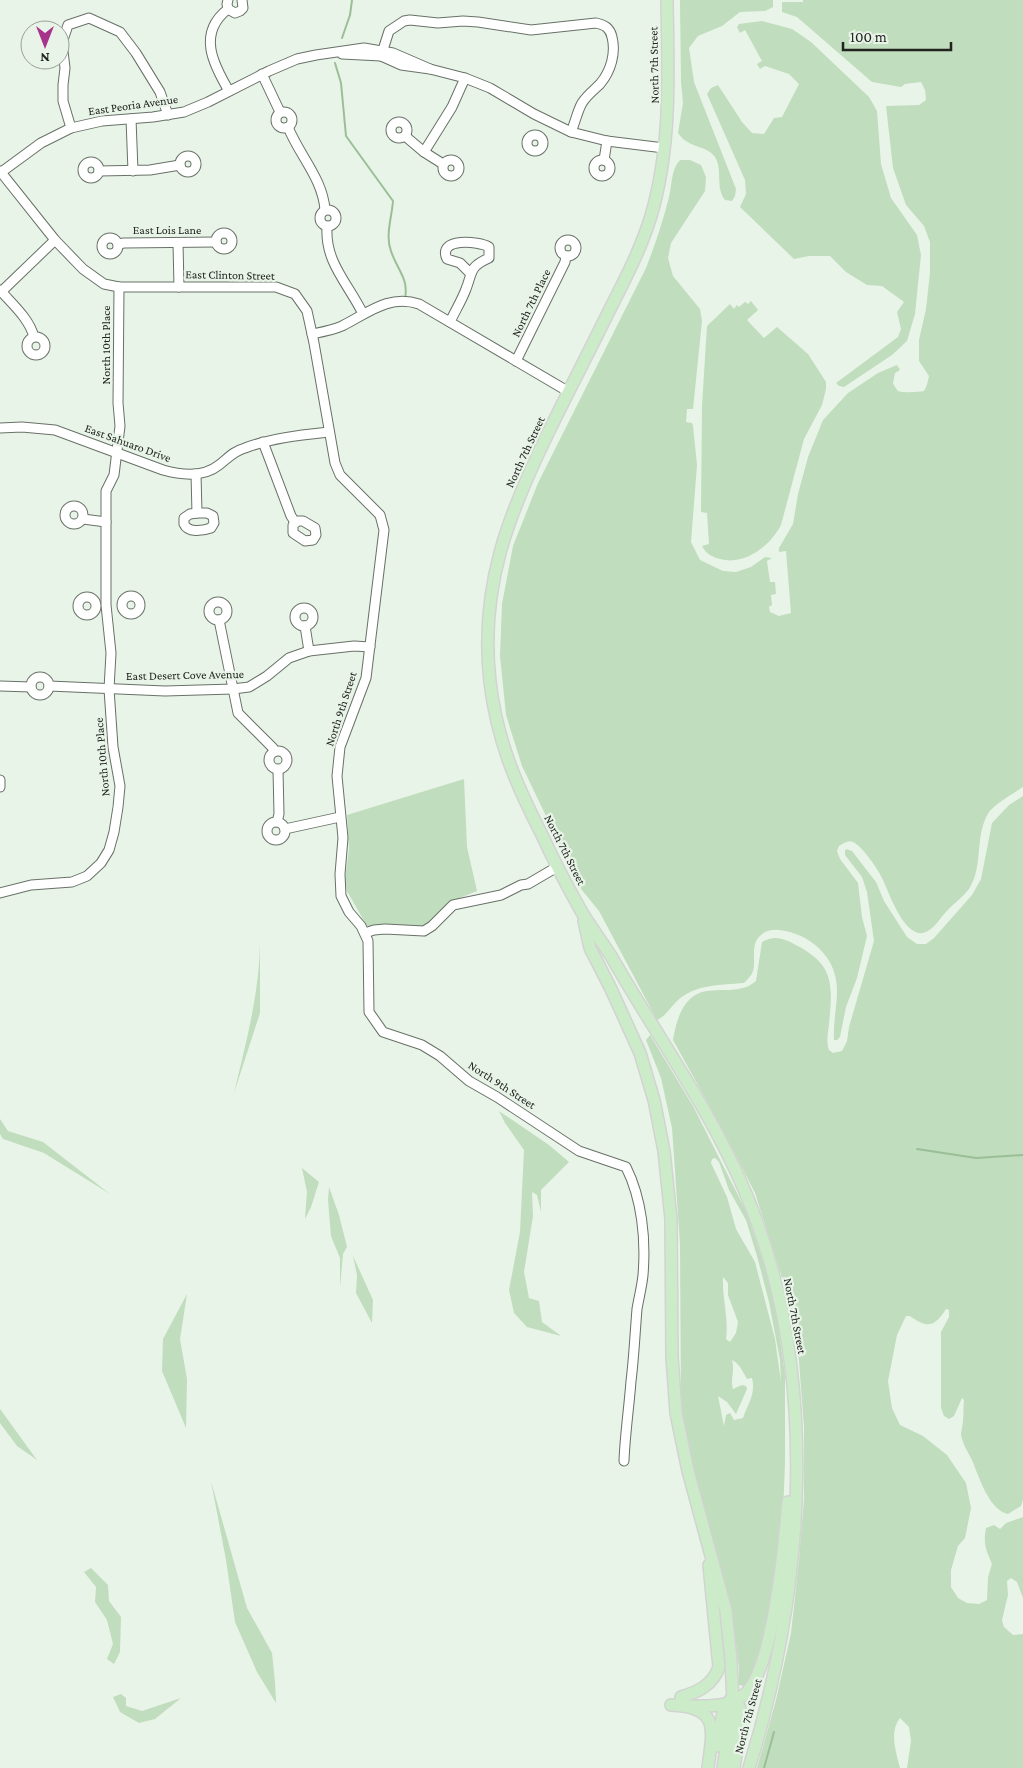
<svg xmlns="http://www.w3.org/2000/svg" width="1023" height="1768" font-family="'Crimson Pro',serif">
<rect width="100%" height="100%" fill="#e9f4e8"/>
<!-- green -->
<g fill="#c0ddbd" fill-rule="evenodd">
<path d="M680 0H773V7L765 11 740 12 722 26 698 36 689 48 694 82 736 189 735 196 732 201 725 200C715 187 723 170 715 157 707 145 689 149 678 133L683 103 681 82Z"/>
<path d="M803 0H1023V787C1014 793 995 804 989 812 974 835 984 866 969 889 963 897 952 905 945 913 939 920 932 931 923 933 903 936 889 892 882 878 878 869 862 846 853 842 848 840 844 843 839 846L837 851 840 859 858 883 862 917 867 936 857 978 846 1007 840 1037 837 1040H834C833 1023 837 1006 837 990 837 961 817 940 790 932 778 929 767 927 758 938 751 947 756 961 753 971 752 975 747 980 744 983 721 985 695 984 677 1001 670 1008 666 1016 657 1020L599 911 581 889 522 766 506 715 500 656 502 604 513 546 538 483 646 268C655 245 663 221 669 197 672 185 671 169 680 160H690L701 165 706 177 705 191 671 243 668 258 673 276 700 309 702 321 693 409H687L686 422 692 423 693 426 697 465 691 542 700 560 723 571 736 572 751 567 765 557 772 558 767 561 770 582H775L776 594 771 595 772 605 769 607 770 612 779 616 791 613 786 551 779 552V548L793 524 798 494 808 457 823 420 848 393 878 373 897 365 900 370 895 373 893 383C893 384 897 390 898 391 901 393 919 392 924 391 927 387 928 380 929 376L919 361V340L926 309 930 273V242L924 226 906 205 893 168 886 106 919 105 926 100 925 90 921 82 905 84 901 87 872 82 797 17 782 12V2H803Z"/>
<polygon points="762,21 792,29 811,42 869,97 877,111 881,164 891,198 917,235 921,255 915,314 907,341 892,355 844,387 839,386 836,383 898,337 901,329 897,312 904,302 882,286 867,285 846,272 830,256 809,256 794,259 740,207 746,194 745,180 707,94 711,88 718,85 742,122 752,133 764,134 774,118 782,117 799,84 789,74 765,66 760,69 757,64 762,61 745,30 740,33 737,27 739,24"/>
<path d="M751 301 758 310 747 320 764 338 777 327 808 354 826 382V389L822 405 804 439 781 525C770 546 745 566 720 559 712 557 706 554 702 546L709 544 707 513 701 512 702 406 707 326 730 304 734 309 737 305 739 307 745 302 748 304Z"/>
<polygon points="464,779 467,847 477,891 452,901 428,926 367,926 347,891 345,880 349,848 347,815"/>
<path d="M1023 796V1500L1021 1506 1008 1514C989 1510 979 1477 972 1460 968 1452 963 1445 961 1435 961 1430 963 1425 963 1420 964 1413 963 1407 964 1400L962 1398 954 1416 949 1419 944 1416 941 1408V1332L949 1317V1310L946 1309C934 1328 927 1328 910 1316H906L897 1335 888 1381 892 1408 900 1425 923 1436 947 1455 966 1483 971 1508 965 1538 958 1546 951 1570V1587L958 1598 967 1603 979 1604 987 1600 988 1577 992 1564C986 1550 983 1544 986 1528L994 1525 1000 1529 1006 1523 1023 1517V1598L1017 1582 1011 1578 1007 1581 1008 1595 1002 1620 1004 1627 1013 1635 1023 1634V1768H907L911 1741 909 1727 900 1718C889 1732 896 1752 900 1768H757L776 1700 791 1633 799 1560 804 1498V1428L799 1361 790 1303 755 1193 721 1127 673 1040C676 1022 682 998 702 992 711 990 722 990 730 990 740 989 748 988 756 981L762 942C774 935 783 938 794 944 834 964 833 983 829 1024 828 1033 826 1041 829 1050L833 1053 842 1051 847 1041 849 1027 874 941 867 892 862 877 845 855V851L846 849 852 851 876 882 884 901 907 937 917 944H926L934 938 972 895 981 879 992 823 1009 805Z"/>
<path d="M260 943V1013L234 1093C246 1042 259 996 260 943Z"/>
<path d="M650 1035 693 1106 746 1211 764 1264 776 1310 785 1375V1463L782 1540 773 1602 758 1669 748 1687 739 1685V1668L733 1618 689 1453 681 1405 680 1244 672 1128 661 1078 646 1040ZM715 1158 719 1162 729 1190 746 1220 757 1256 769 1302 780 1360 781 1382 775 1339 755 1262 736 1229 727 1197 711 1163 712 1159ZM723 1277 728 1283V1295L738 1322 736 1333 730 1342 726 1339C729 1319 722 1298 723 1277ZM732 1360C739 1363 743 1372 747 1379L752 1378C756 1394 748 1403 743 1418L734 1420 730 1413 726 1415 724 1426 718 1396 727 1402 736 1414 747 1389 746 1386 742 1385 733 1389C730 1379 735 1372 732 1360Z"/>
<polygon points="499,1111 549,1145 569,1162 541,1190 541,1212 537,1195 532,1192 533,1216 524,1272 529,1298 539,1301 542,1322 561,1336 527,1327 514,1313 509,1290 520,1232 524,1150 505,1123"/>
<polygon points="0,1119 8,1131 43,1142 110,1194 44,1153 3,1139 0,1134"/>
<polygon points="302,1168 319,1182 311,1207 305,1219 307,1192"/>
<polygon points="329,1187 339,1215 347,1247 343,1254 340,1288 340,1258 331,1236 328,1200"/>
<polygon points="353,1256 373,1300 372,1323 356,1293 357,1275"/>
<polygon points="187,1294 180,1339 187,1379 186,1428 162,1371 163,1339"/>
<polygon points="0,1409 37,1460 17,1446 0,1423"/>
<polygon points="211,1481 247,1608 272,1653 275,1682 276,1703 257,1672 235,1622 226,1560"/>
<polygon points="91,1568 108,1585 109,1601 121,1617 120,1652 114,1664 107,1659 113,1644 107,1620 95,1602 96,1587 84,1572"/>
<polygon points="121,1694 126,1698 126,1706 142,1711 181,1698 155,1719 139,1723 120,1712 113,1697"/>
</g>
<g fill="none" stroke-linecap="round" stroke-linejoin="round">
<!-- stream -->
<g stroke="#9abf96" stroke-width="2">
<polyline points="342,38 350,15 352,0"/>
<path d="M335 63 341 83 346 136 393 201C392 216 385 236 391 251 397 270 409 278 405 299"/>
<polyline points="917,1149 976,1158 1023,1155"/>
<polyline points="764,1768 774,1732"/>
</g>
<defs>
<g id="minor">
<polyline points="228,0 227,4 228,9 235,13 240,11 243,8 242,0"/>
<path d="M228 9C197 33 213 64 229 91"/>
<polyline points="342,54 381,56 401,65 430,69 465,78 490,88 534,114 571,132 607,141 664,148"/>
<path d="M381 56 389 31 404 21 410 20 438 23 463 21 478 22 531 30 596 23C605 25 610 28 612 37 616 53 611 71 600 84 594 90 587 95 582 103 577 112 575 123 571 132"/>
<polyline points="262,74 280,112"/>
<circle cx="284" cy="120" r="8"/>
<polyline points="131,119 133,171"/>
<circle cx="399" cy="130" r="8"/>
<path d="M288 127C299 155 323 179 325 210"/>
<polyline points="71,128 63,101 63,85 65,68 62,43 68,25 89,18 120,32 136,53 160,92 168,115"/>
<circle cx="535" cy="143" r="8"/>
<polyline points="405,136 424,152 443,164"/>
<polyline points="424,152 452,107 465,78"/>
<circle cx="188" cy="164" r="8"/>
<circle cx="602" cy="168" r="8"/>
<circle cx="451" cy="168" r="8"/>
<polyline points="604,160 607,141"/>
<circle cx="91" cy="170" r="8"/>
<path d="M0 171 55 240 83 269 104 284 119 287H276L295 294 307 311 314 343 335 463 340 475 380 515 384 530 366 678 340 747 337 776 343 838 340 874 341 896 349 912 361 926 368 941 369 1012 383 1032 422 1045 440 1056 469 1081 497 1097 579 1151 626 1167C642 1199 646 1239 643 1275 642 1286 639 1297 637 1309 635 1333 634 1357 631 1381 629 1408 625 1434 624 1461"/>
<polyline points="99,171 150,170 180,165"/>
<polyline points="0,173 41,143 71,128 102,121 153,117 184,112 208,102 269,71 297,59 316,55 364,48 393,53 430,69"/>
<circle cx="328" cy="218" r="8"/>
<path d="M327 227C325 263 348 283 363 314"/>
<circle cx="224" cy="241" r="8"/>
<circle cx="110" cy="246" r="8"/>
<circle cx="568" cy="248" r="8"/>
<polyline points="178,243 179,287"/>
<polyline points="118,244 124,243 216,242"/>
<path d="M0 290C12 304 29 318 34 337"/>
<polyline points="1,292 55,240"/>
<path d="M450 322C455 311 462 300 466 289 473 271 469 267 489 258V247C479 241 437 237 447 259L460 263 470 273"/>
<path d="M312 334C322 332 333 330 342 326 368 313 389 294 419 304L569 392"/>
<circle cx="36" cy="346" r="9"/>
<polyline points="516,361 565,262 566,256"/>
<path d="M0 428 22 427 55 430 163 470C181 475 203 478 219 465 228 458 234 451 245 448 271 438 301 435 329 432"/>
<polyline points="263,442 291,516 295,522"/>
<polyline points="196,474 197,513"/>
<circle cx="74" cy="515" r="9"/>
<path d="M197 513H207L213 516 214 523 211 528C202 531 188 533 184 524V518L190 514Z"/>
<polyline points="83,519 106,522"/>
<polygon points="298,521 303,521 315,528 316,535 313,540 305,541 293,533 293,525"/>
<circle cx="131" cy="605" r="9"/>
<circle cx="87" cy="606" r="9"/>
<circle cx="218" cy="611" r="9"/>
<circle cx="304" cy="617" r="9"/>
<polyline points="219,620 238,713 273,748 274,752"/>
<polyline points="305,626 309,651"/>
<circle cx="40" cy="686" r="9"/>
<polyline points="0,686 31,687"/>
<polyline points="49,686 165,691 233,689 249,687 267,676 289,658 309,651 354,646 370,647"/>
<circle cx="278" cy="760" r="9"/>
<polyline points="0,780 0,787"/>
<circle cx="276" cy="831" r="9"/>
<polyline points="277,822 279,814 278,770"/>
<polyline points="285,829 340,817"/>
<polyline points="0,893 31,885 72,882 87,876 101,863 109,850 114,832 118,807 120,786 113,747 109,689 111,653 106,605 106,491 114,475 120,426 118,403 119,287"/>
<polyline points="365,933 374,930 385,929 424,931 432,926 453,905 501,895 521,885 528,884 557,867"/>
</g>
<g id="major">
<path d="M667 0C668 72 672 145 651 216 640 252 622 285 605 319 587 356 568 392 550 429 509 513 479 586 490 682 497 740 515 782 541 833 553 859 566 884 580 909 589 925 601 940 611 956 656 1035 711 1110 746 1194 821 1372 805 1587 749 1768"/>
<polyline points="584,921 590,948 611,989 640,1053 654,1100 664,1151 671,1219 672,1357 676,1413 688,1471 726,1611 731,1660 733,1702 723,1768"/>
<path d="M681 1697C698 1692 713 1685 719 1667L709 1565"/>
<polyline points="730,1700 737,1704 740,1708 741,1719 734,1768"/>
<path d="M671 1705C720 1707 713 1729 708 1768"/>
<path d="M687 1706C708 1706 729 1708 745 1694 773 1670 785 1541 788 1502"/>
<polyline points="717,1746 723,1713 733,1702"/>
</g>
</defs>
<!-- minor casing -->
<use href="#minor" stroke="#687167" stroke-width="11"/>
<!-- major casing -->
<use href="#major" stroke="#d2d3d2" stroke-width="14"/>
<!-- minor -->
<use href="#minor" stroke="#fff" stroke-width="9"/>
<!-- major -->
<use href="#major" stroke="#ccecc9" stroke-width="11"/>
</g>
<g text-anchor="middle" stroke-width="4.5" stroke-linejoin="round" paint-order="stroke">
<!-- street labels -->
<g font-size="12" fill="#20231f" stroke="#e9f4e8">
<text transform="translate(654 65) rotate(-91)" y="4">North 7th Street</text>
<text transform="translate(133 105) rotate(-8)" y="4">East Peoria Avenue</text>
<text x="167" y="234">East Lois Lane</text>
<text transform="translate(230 275) rotate(1)" y="4">East Clinton Street</text>
<text transform="translate(531 303) rotate(-64)" y="4">North 7th Place</text>
<text transform="translate(106 345) rotate(-90)" y="4">North 10th Place</text>
<text transform="translate(128 443) rotate(20)" y="4">East Sahuaro Drive</text>
<text transform="translate(525 452) rotate(-65)" y="4">North 7th Street</text>
<text transform="translate(185 675) rotate(-1)" y="4">East Desert Cove Avenue</text>
<text transform="translate(341 709) rotate(-72)" y="4">North 9th Street</text>
<text transform="translate(102 757) rotate(-95)" y="4">North 10th Place</text>
<text transform="translate(565 850) rotate(63)" y="4">North 7th Street</text>
<text transform="translate(502 1085) rotate(33)" y="4">North 9th Street</text>
<text transform="translate(795 1316) rotate(79)" y="4">North 7th Street</text>
<text transform="translate(748 1716) rotate(-75)" y="4">North 7th Street</text>
</g>
</g>
<!-- north arrow -->
<g transform="translate(45 45) rotate(180)"><circle r="24" fill="#e9f4e8" stroke="#99a098"/>
<path d="M0-4L9 19L0 12L-9 19Z" fill="#a8338b"/>
<text y="-8" font-size="14" font-weight="bold" text-anchor="middle" fill="#20231f">N</text>
</g>
<!-- scale -->
<path d="M843 42v8h108v-8" fill="none" stroke="#20231f" stroke-width="2.5"/>
<text x="850" y="42" font-size="15" fill="#20231f" stroke="#e9f4e8" stroke-width="4" paint-order="stroke">100 m</text>
</svg>
